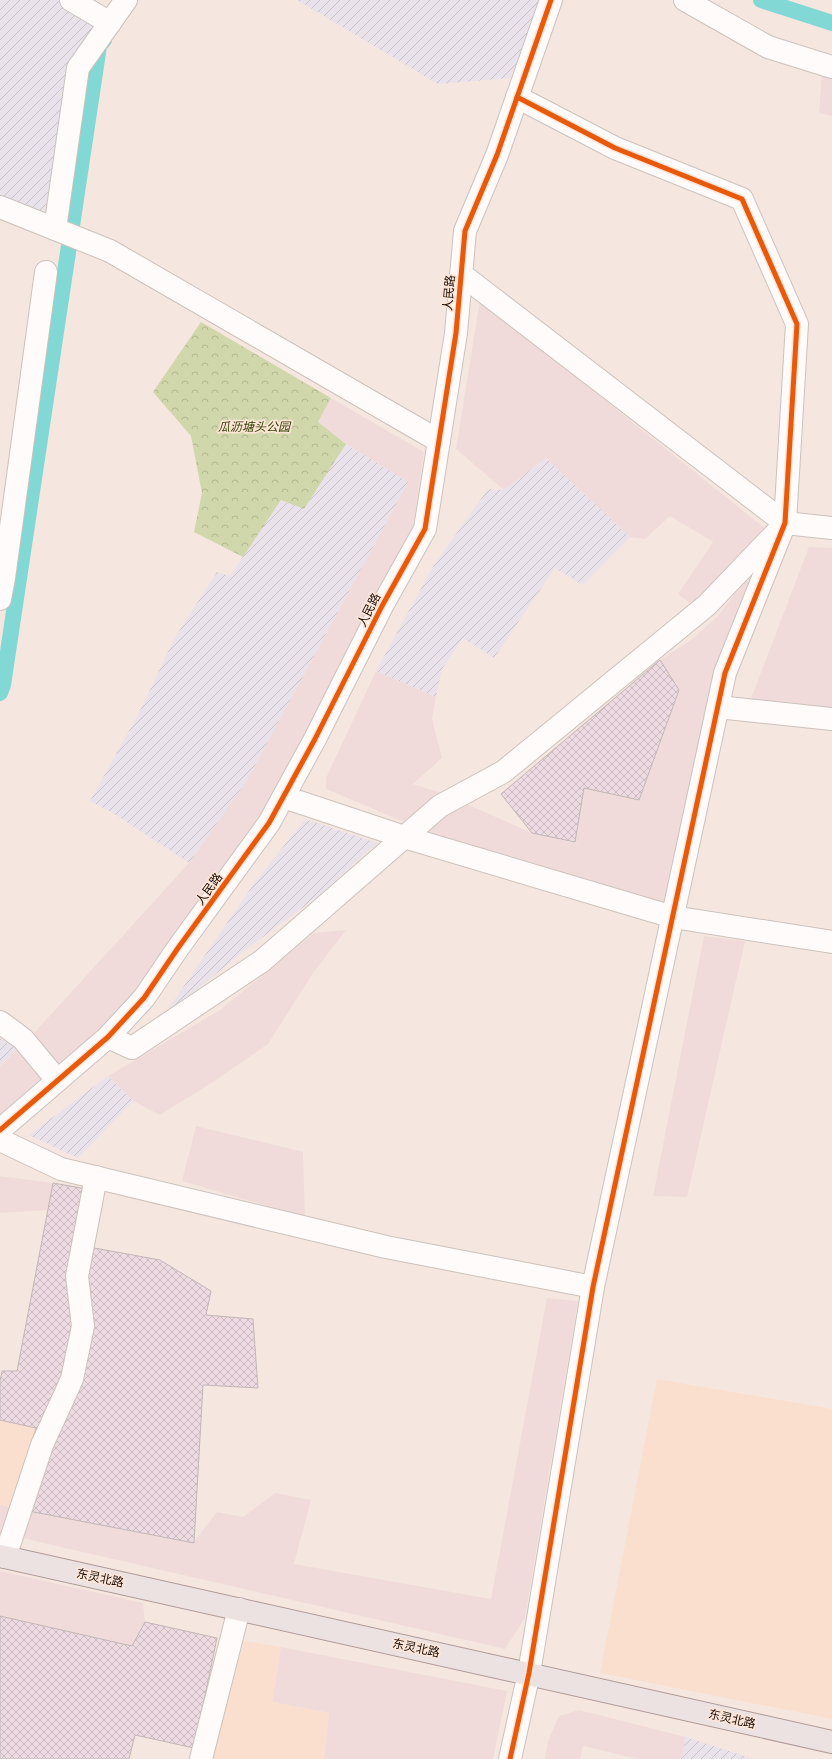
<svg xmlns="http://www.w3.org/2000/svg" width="832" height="1759" font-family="'Playfair Display','Noto Sans SC',serif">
<defs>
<pattern id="industrial-furrows" width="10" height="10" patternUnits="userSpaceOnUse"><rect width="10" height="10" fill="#e9e2eb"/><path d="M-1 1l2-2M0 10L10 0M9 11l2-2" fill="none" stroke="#c7c1c8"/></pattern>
<pattern id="park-crowns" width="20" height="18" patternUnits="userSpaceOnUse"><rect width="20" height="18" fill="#d0d7aa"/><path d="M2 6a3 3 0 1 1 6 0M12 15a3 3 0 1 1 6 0" fill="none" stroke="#b2b791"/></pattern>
<pattern id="building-cross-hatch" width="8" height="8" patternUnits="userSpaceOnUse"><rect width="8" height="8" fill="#eddae2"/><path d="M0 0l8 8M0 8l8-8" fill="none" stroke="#cabac0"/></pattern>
</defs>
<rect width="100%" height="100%" fill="#f5e7df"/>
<!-- commercial -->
<g fill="#f0dbda">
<polygon points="822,71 832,73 832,116 819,113"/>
<polygon points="480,300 767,530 695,607 678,594 713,542 670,516 645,539 630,537 546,458 504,490 456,449"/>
<polygon points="331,398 424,452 413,529 271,799 211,885 137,989 99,1033 38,1081 0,1116 0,1066 34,1033 189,863 247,780 408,482 346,444 318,422"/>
<polygon points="809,547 832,548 832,711 750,701"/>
<polygon points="766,553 717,661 690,794 664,903 584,881 428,832 326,789 326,778 376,671 436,697 432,718 442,758 413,784 442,793 532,833 579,844 575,842 584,788 639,800 679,690 660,660 691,640 718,616"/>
<polygon points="346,930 313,973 268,1044 213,1082 160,1115 133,1101 108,1076 220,1010 314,933"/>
<polygon points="704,936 745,941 687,1197 653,1196"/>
<polygon points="196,1126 303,1152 305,1217 182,1181"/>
<polygon points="0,1176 53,1183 48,1210 0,1213"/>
<polygon points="547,1298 578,1301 525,1618 505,1649 0,1533 0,1505 193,1543 217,1512 243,1517 275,1493 311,1500 294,1564 491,1599"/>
<polygon points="0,1571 143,1603 145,1622 132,1646 0,1616"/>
<polygon points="281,1647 507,1691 493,1759 324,1759 329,1713 272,1702"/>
<polygon points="579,1710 686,1737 682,1759 638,1759 583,1746 580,1759 545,1759 548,1741 559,1716"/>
</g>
<!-- industrial -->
<g fill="url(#industrial-furrows)">
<polygon points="0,0 57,0 102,25 64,113 44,216 0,197"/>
<polygon points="297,0 543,0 537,19 510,78 438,84"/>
<polygon points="346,444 408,482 247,780 189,863 113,813 90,801 140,711 174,639 217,572 230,576 281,500 304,509"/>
<polygon points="546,458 630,537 583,585 555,568 494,658 463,638 442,669 436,697 376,671 434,565 488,489 504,490"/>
<polygon points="305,819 377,843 317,897 244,951 162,1018 253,885"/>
<polygon points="0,1038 17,1049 0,1066"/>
<polygon points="108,1076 133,1101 78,1158 29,1135"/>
<polygon points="686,1737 753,1759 682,1759"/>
</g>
<!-- built -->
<g fill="#fadfcf">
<polygon points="657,1379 832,1409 832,1719 600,1673"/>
<polygon points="0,1420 36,1428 13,1508 0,1505"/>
<polygon points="244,1641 281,1647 272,1702 329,1713 324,1759 212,1759"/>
</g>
<!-- park -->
<polygon fill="url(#park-crowns)" points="201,322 331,398 318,422 346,444 304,509 281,500 243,557 194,532 202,493 191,436 153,392"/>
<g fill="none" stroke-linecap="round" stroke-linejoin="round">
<!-- canal -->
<g stroke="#82d8d5" stroke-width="16">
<polyline points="761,0 832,23"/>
<polyline points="0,693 3,685 99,46 104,40"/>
</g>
</g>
<!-- building -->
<g fill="url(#building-cross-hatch)" stroke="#c2b7b7">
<polygon points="660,660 679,690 639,800 584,788 575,842 532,833 501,794"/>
<polygon points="53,1183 98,1191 89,1247 160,1260 211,1291 206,1315 253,1319 258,1388 203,1385 194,1543 13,1508 36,1428 0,1420 0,1381 2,1371 17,1371"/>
<polygon points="0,1616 132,1646 145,1622 217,1638 194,1748 135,1735 129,1759 0,1759"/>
</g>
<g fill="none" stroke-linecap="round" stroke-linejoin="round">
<defs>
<g id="minor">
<polyline points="71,0 110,23"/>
<polyline points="685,0 768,47 832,67"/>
<polyline points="0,207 110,251 439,441"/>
<polyline points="55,229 78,68 126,0"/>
<polyline points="461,274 785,523 832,528"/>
<polyline points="0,599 4,578 46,272"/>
<polyline points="718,707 832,719"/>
<polyline points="284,797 404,837 673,917 832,942"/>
<polyline points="0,1022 23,1039 57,1080"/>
<polyline points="108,1037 132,1048 262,961 440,806 503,772 707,605 776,533"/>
<polyline points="0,1130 108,1037 144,998 178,948 269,823 315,739 382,606 425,529 456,333 465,231 497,155 551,0"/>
<polyline points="0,1140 61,1169 386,1247 593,1287"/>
<polyline points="5,1557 42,1445 72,1379 83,1326 77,1276 96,1177"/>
<polyline points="201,1759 239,1609"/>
<polyline points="510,1759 529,1673 593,1287 725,673 785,523 797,324 742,199 615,148 517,97"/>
</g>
<polyline id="major" points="0,1556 832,1742"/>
</defs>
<!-- minor casing -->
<use href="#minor" stroke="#cdc2bb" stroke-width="24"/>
<!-- major casing -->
<use href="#major" stroke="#b09997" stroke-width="24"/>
<!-- minor -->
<use href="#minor" stroke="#fefbfa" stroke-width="22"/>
<!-- major -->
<use href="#major" stroke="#ece2e2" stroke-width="22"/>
<defs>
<g id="cycleway">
<polyline points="0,1130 108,1037 144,998 178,948 269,823 315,739 382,606 425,529 456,333 465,231 497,155 551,0"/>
<polyline points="510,1759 529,1673 593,1287 725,673 785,523 797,324 742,199 615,148 517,97"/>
</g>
</defs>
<!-- cycleway casing -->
<use href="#cycleway" stroke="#fde5d7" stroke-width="8"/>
<!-- cycleway -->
<use href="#cycleway" stroke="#e8590c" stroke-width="5"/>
</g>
<g text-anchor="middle" stroke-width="3.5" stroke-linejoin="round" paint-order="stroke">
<!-- street labels -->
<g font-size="12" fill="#180e08" stroke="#fde5d7">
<text transform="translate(449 293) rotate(-85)" y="4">人民路</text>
<text transform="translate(369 610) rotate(-63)" y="4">人民路</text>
<text transform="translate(209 889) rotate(-54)" y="4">人民路</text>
<text transform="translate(100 1578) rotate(12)" y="4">东灵北路</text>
<text transform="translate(416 1648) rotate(12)" y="4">东灵北路</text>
<text transform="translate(732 1719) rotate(13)" y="4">东灵北路</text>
</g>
<!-- park labels -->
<g font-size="12" font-style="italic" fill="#314000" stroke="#fde5d7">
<text x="254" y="431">瓜沥塘头公园</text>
</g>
</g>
</svg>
